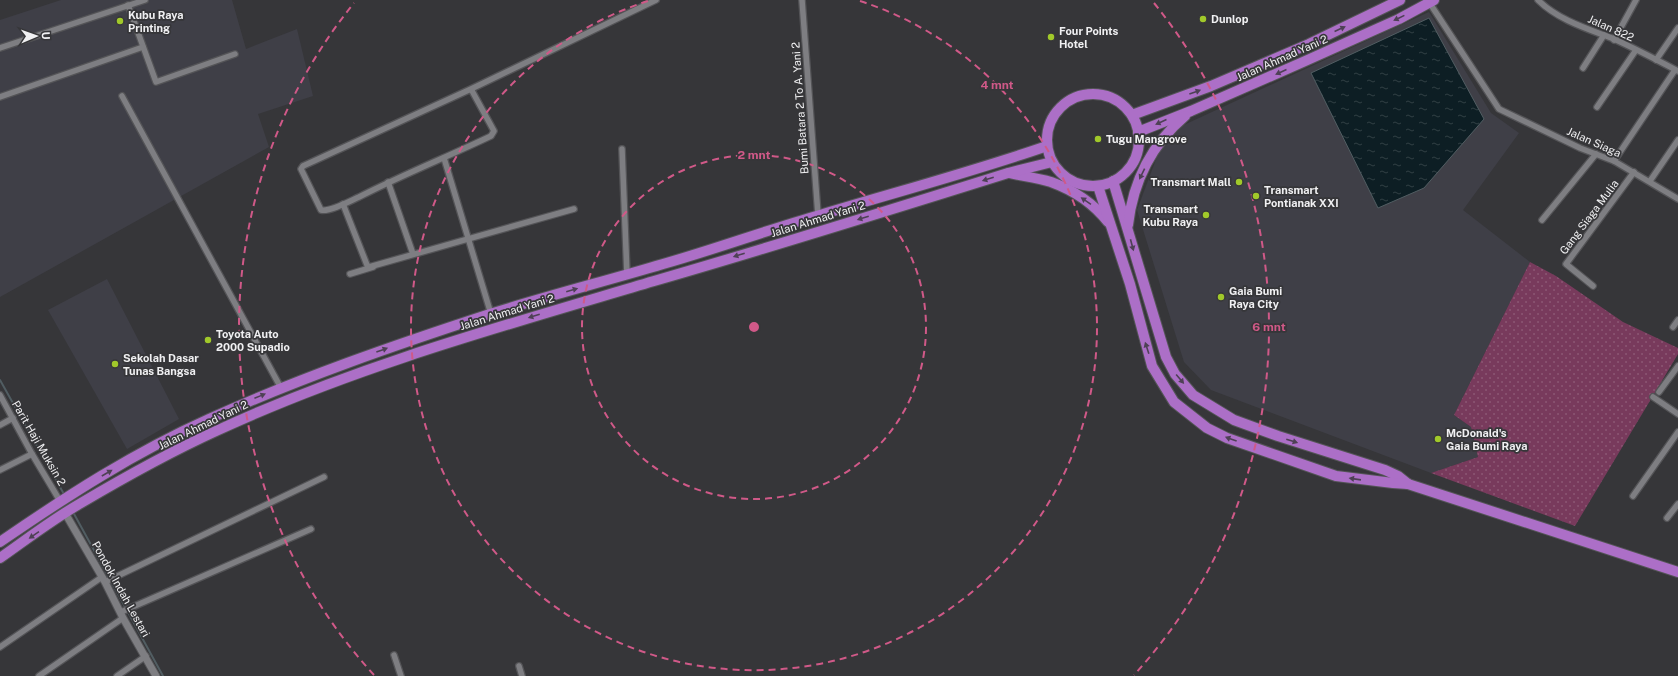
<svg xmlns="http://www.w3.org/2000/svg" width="1678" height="676" font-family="'Public Sans',sans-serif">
<defs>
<pattern id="grass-dots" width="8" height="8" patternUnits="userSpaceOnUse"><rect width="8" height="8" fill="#783a5c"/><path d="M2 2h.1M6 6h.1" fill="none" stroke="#8c5774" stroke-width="1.8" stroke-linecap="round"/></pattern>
<pattern id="water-ripples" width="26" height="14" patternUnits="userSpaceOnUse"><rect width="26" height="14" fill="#0d1e24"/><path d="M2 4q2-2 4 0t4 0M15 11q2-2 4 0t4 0" fill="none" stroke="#313f44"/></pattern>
</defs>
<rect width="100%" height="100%" fill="#363639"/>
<!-- built -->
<g fill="#3f3f47">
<polygon points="61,0 232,0 246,49 297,29 313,96 258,114 269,147 0,297 0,20"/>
<polygon points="1429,12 1491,113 1519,133 1463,210 1530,262 1454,415 1471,427 1478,457 1431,473 1211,390 1184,362 1137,210 1161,146 1173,130"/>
<polygon points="107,279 179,419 127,449 48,310"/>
</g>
<!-- grass -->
<polygon fill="url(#grass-dots)" points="1530,262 1556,276 1623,322 1678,348 1678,354 1575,526 1431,473 1478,457 1471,427 1454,415"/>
<!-- water -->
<polygon fill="url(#water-ripples)" stroke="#515d62" points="1429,18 1484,119 1424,188 1378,208 1311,73"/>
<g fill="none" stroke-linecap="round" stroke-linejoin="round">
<!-- stream -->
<g stroke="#515d62" stroke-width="2">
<polyline points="0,380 65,496"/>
<polyline points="73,512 163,676"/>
</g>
<defs>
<g id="minor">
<polyline points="802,0 818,215"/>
<path d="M1538 0C1558 20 1588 29 1614 39 1636 49 1657 60 1678 71"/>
<polyline points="1429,2 1499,109 1580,148 1614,161 1678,199"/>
<polyline points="128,5 156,82 235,54"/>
<polyline points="1614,40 1636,0"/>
<polyline points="0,48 145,0"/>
<polyline points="1656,60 1678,28"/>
<polyline points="1583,68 1604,35"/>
<path d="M471 89 494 131 491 136C447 157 402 175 359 197 350 201 330 212 321 210L301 169 303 166 471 89 656 0"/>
<polyline points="122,96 281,388"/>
<polyline points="0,97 143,47"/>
<polyline points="1597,107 1636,50"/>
<polyline points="622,149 627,275"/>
<polyline points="444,158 491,314"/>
<polyline points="1614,161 1675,70"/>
<polyline points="1650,181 1678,140"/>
<polyline points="388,182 413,254"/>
<polyline points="343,204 367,265 369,267 574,209"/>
<polyline points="1542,220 1596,154"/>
<polyline points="350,274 373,267"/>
<polyline points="1593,286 1566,264 1634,172"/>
<polyline points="1673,327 1678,320"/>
<polyline points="1659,392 1678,366"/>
<polyline points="0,395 32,454 60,501"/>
<polyline points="1653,397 1678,414"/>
<polyline points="0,425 13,418"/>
<polyline points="0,470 32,454"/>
<polyline points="1633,496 1678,432"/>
<polyline points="1667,518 1678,504"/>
<polyline points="105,582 324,477"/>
<polyline points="121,612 311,529"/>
<polyline points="0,647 102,577"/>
<polyline points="394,655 401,676"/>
<polyline points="519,666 522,676"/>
<polyline points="39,676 123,618"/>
<polyline points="117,676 146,656"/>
</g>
<polyline id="tertiary" points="65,513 105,582 123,618 156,676"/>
<g id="trunk">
<circle cx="1093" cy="140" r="46"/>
<polyline points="1132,115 1211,86 1309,44 1400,0"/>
<polyline points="1138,132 1191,111 1303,62 1399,19 1434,0"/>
<path d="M1009 173C1022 176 1037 178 1051 182 1073 190 1094 204 1108 222"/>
<polyline points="1113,181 1166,357 1175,374 1193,395 1234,420 1278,436 1385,470 1398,476 1408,484"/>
<polyline points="1098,186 1130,284 1152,366 1174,402 1207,428 1227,438 1336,476 1393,483 1408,484 1678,572"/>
<path d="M1128 225C1133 182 1152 144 1185 116"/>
<path d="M0 542C67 496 135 452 209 419 300 378 395 345 490 314 547 296 606 281 663 264 716 249 767 230 820 215 896 192 972 172 1047 146"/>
<path d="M0 558C27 539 53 519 81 503 125 477 170 452 216 431 356 366 506 325 654 281 772 247 890 210 1008 173L1052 162"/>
</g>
</defs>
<!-- minor casing -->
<use href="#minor" stroke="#545457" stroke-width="8"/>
<!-- tertiary casing -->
<use href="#tertiary" stroke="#545457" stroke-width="9"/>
<!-- trunk casing -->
<use href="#trunk" stroke="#545457" stroke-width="12"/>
<!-- minor -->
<use href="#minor" stroke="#7e7e82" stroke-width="5.5"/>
<!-- tertiary -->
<use href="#tertiary" stroke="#7e7e82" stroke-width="7"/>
<!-- trunk -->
<use href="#trunk" stroke="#ac6fc7" stroke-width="10"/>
</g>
<!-- one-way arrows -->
<defs><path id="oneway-solid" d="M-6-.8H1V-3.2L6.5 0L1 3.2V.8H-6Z"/></defs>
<g fill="#4e4155">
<use href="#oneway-solid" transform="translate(1399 18) rotate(154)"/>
<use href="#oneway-solid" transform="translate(1340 29) rotate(-25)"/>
<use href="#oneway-solid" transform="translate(1281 72) rotate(156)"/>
<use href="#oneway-solid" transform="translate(1195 92) rotate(-20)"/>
<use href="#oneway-solid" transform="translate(1161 122) rotate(156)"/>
<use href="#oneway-solid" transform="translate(1142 174) rotate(116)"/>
<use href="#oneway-solid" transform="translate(988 179) rotate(163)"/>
<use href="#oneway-solid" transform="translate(1086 201) rotate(-146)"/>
<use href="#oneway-solid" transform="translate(863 218) rotate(163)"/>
<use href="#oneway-solid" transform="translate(1132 245) rotate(75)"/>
<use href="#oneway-solid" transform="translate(739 255) rotate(162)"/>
<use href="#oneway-solid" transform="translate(572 290) rotate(-16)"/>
<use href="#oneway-solid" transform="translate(534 316) rotate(163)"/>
<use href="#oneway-solid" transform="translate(1147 348) rotate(-108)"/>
<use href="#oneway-solid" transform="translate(382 350) rotate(-20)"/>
<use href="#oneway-solid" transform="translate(1180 379) rotate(50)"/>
<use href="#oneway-solid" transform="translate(260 396) rotate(-22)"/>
<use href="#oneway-solid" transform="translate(1231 439) rotate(-160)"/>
<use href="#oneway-solid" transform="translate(1292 441) rotate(18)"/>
<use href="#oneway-solid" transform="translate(107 473) rotate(-30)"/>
<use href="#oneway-solid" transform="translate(1355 479) rotate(-172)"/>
<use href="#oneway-solid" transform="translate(34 535) rotate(146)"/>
</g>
<!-- distance rings -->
<g fill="none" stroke="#d05988" stroke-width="2" stroke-dasharray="7 5">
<circle cx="754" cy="327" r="172"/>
<path d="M860 1A343 343 0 1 1 648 1"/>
<path d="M374 675A515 515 0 0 1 354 3M1154 3A515 515 0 0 1 1134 675"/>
</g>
<!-- markers -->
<g fill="#a1c92a" stroke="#363639" stroke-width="1.5">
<circle cx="1203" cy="19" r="4"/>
<circle cx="120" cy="21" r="4"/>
<circle cx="1051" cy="37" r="4"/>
<circle cx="1098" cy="139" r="4"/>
<circle cx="1239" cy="182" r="4"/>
<circle cx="1256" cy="196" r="4"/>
<circle cx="1206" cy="215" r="4"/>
<circle cx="1221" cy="297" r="4"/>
<circle cx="208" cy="340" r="4"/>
<circle cx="115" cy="364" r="4"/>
<circle cx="1438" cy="439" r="4"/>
</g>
<g text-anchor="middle" stroke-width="3.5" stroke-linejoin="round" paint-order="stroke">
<!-- poi labels -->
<g font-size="11" font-weight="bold" fill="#f0f0f2" stroke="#363639" text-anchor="start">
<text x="128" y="19">Kubu Raya<tspan x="128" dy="13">Printing</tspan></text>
<text x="1211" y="23">Dunlop</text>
<text x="1059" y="35">Four Points<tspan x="1059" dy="13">Hotel</tspan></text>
<text x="1106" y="143">Tugu Mangrove</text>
<text x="1231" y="186" text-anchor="end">Transmart Mall</text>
<text x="1264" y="194">Transmart<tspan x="1264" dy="13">Pontianak XXI</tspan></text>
<text x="1198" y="213" text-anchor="end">Transmart<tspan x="1198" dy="13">Kubu Raya</tspan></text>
<text x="1229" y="295">Gaia Bumi<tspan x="1229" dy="13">Raya City</tspan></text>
<text x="216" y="338">Toyota Auto<tspan x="216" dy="13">2000 Supadio</tspan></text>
<text x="123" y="362">Sekolah Dasar<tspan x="123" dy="13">Tunas Bangsa</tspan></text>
<text x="1446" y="437">McDonald's<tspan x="1446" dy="13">Gaia Bumi Raya</tspan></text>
</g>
<!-- street labels -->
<g font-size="11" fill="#f0f0f2" stroke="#363639">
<text transform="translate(1611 28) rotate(24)" y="4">Jalan 822</text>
<text transform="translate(1282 58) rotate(-24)" y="4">Jalan Ahmad Yani 2</text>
<text transform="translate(800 108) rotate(-94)" y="4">Bumi Batara 2 To A. Yani 2</text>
<text transform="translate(1594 142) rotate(24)" y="4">Jalan Siaga</text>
<text transform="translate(1589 217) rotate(-53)" y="4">Gang Siaga Mulia</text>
<text transform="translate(818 219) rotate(-17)" y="4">Jalan Ahmad Yani 2</text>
<text transform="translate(507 312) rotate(-17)" y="4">Jalan Ahmad Yani 2</text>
<text transform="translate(203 425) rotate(-26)" y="4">Jalan Ahmad Yani 2</text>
<text transform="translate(39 443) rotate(60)" y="4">Parit Haji Muksin 2</text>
<text transform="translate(121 589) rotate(61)" y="4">Pondok Indah Lestari</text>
</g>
</g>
<circle cx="754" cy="327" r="6" fill="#d05988" stroke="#363639" stroke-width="2"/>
<g font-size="12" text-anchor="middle" font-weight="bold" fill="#d05988" stroke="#363639" stroke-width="3.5" stroke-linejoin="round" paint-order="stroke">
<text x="997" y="89">4 mnt</text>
<text x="754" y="159">2 mnt</text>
<text x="1269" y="331">6 mnt</text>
</g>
<!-- north arrow -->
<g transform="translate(36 36) rotate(88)" stroke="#363639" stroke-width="3" paint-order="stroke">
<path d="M0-3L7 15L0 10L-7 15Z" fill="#f0f0f2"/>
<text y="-6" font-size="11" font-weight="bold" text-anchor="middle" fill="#f0f0f2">U</text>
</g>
</svg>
